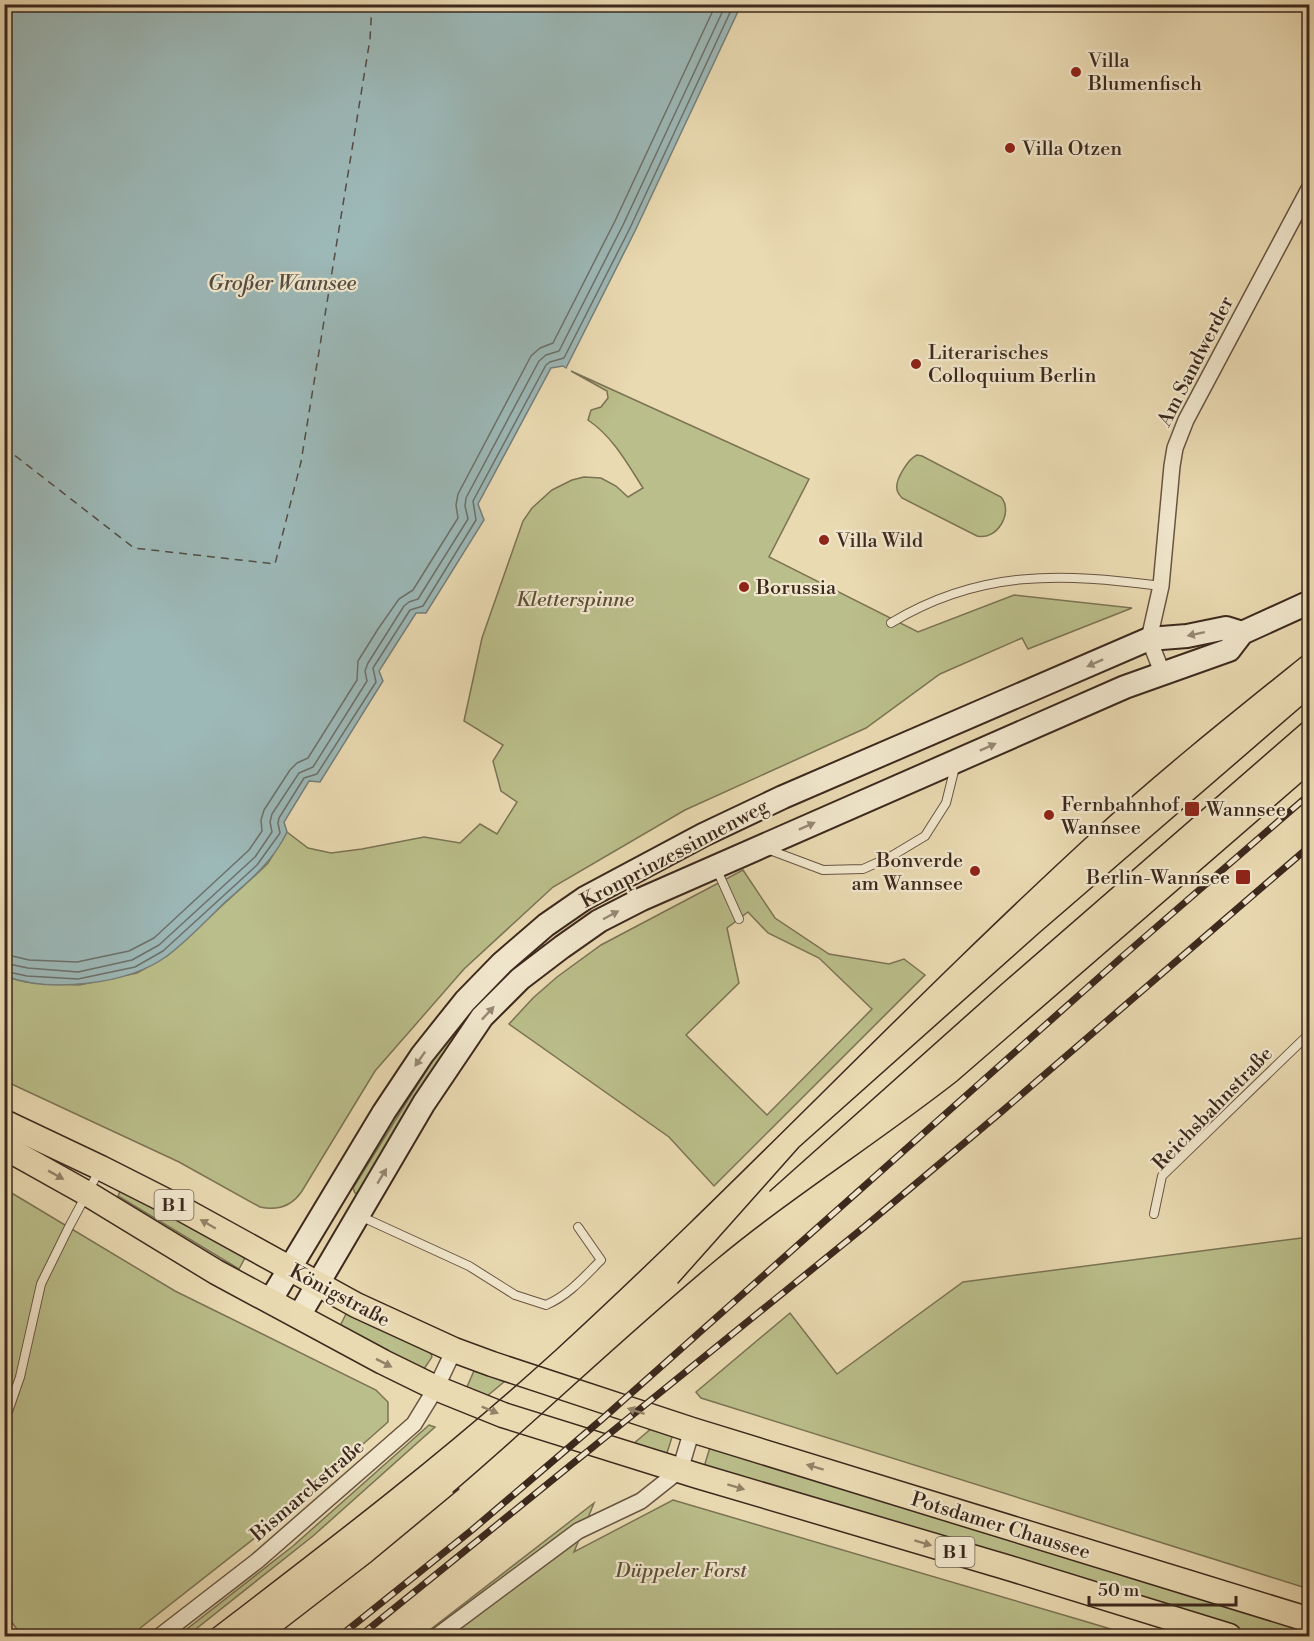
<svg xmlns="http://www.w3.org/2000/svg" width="1314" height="1641" font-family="'Libre Bodoni',serif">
<rect width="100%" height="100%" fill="#eadab2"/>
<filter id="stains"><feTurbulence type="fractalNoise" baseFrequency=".00333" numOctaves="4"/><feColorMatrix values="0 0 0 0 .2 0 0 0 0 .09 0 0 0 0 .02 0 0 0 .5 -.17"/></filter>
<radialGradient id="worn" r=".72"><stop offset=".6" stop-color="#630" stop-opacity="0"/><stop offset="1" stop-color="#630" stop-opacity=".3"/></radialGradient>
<!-- green -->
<g fill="#babe8a" stroke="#7b7354" stroke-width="1.5" fill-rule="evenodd">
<path d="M571 371 809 479 769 557 918 632 1014 595 1132 608 1028 649 1022 638 940 674 866 728 685 810 553 887 464 969 375 1071 302 1191C292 1206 278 1211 260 1207L179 1162 5 1081 4 976 26 982 79 985 137 973 167 956 261 870 268 863 287 832 308 848 331 853 362 849 424 837 460 843 480 824 497 834 517 802 501 791 493 761 503 745 464 721 482 638 523 521 532 508 552 490 572 480 584 477 601 478 616 486 628 497 643 488C627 463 613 437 588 420L591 410 601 407 608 398 607 391Z"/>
<path d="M917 455 922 456 1001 497C1014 512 997 541 977 536L902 498C900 495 897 493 897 489 895 480 908 459 917 455Z"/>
<path d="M743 870 775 918 829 954 889 964 904 959 925 975 714 1186 669 1137 509 1024 533 998 557 977 601 945ZM748 912 768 933 819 958 872 1009 767 1115 686 1035 739 983 727 928Z"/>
<polygon points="541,942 545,948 359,1194 355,1193 353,1188 441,1047 496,984"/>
<polygon points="5,1189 175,1291 376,1390 388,1402 388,1422 275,1522 130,1636 22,1636 5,1613"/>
<polygon points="121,1189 246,1256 239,1269 118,1196"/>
<polygon points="1309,1237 1309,1589 701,1398 696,1392 790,1313 837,1374 963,1282"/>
<polygon points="347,1312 430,1351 432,1357 424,1369 339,1328"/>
<polygon points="474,1371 505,1381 486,1397 466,1389"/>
<polygon points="429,1425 435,1427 313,1536 187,1636 178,1636 293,1546"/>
<polygon points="653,1427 673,1434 666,1456 632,1445"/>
<polygon points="711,1444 1309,1630 1309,1636 1259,1636 704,1467"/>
<polygon points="673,1500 1084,1621 1134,1636 422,1636 594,1503 574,1552"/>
</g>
<!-- water -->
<path fill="#9cb8b7" stroke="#767e79" stroke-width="1.5" d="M4 5H741L635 231 566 368 563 366 551 368 478 504 484 520 426 613H416L379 671 383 681 320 782 309 781 284 822 287 832C273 862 248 882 224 903 206 921 187 941 167 956 127 985 50 993 5 976Z"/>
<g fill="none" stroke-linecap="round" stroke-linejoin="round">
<!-- shore -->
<g stroke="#6c706a" stroke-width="1.5">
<polyline points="4,954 29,960 77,962 129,951 154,938 249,850 262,831 261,820 264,810 290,770 297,763 308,758 357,680 358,661 378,629 399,599 413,590 458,518 456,505 458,494 531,356 540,348 553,343 615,221 716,4"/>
<polyline points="4,963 28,968 78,972 132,960 159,945 255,857 272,832 270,822 272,814 299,773 313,767 367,681 365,671 368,663 404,606 409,602 418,599 468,519 465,506 466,498 539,361 546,355 559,351 623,225 726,4"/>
<polyline points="4,971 27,976 78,979 135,967 163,951 257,865 280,833 278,823 279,818 304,778 317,774 376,682 373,668 410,610 423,606 476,520 473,501 546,365 550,362 564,358 630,228 734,4"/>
</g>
<!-- ferry -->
<polyline stroke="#544c44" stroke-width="1.5" stroke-dasharray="8 6" stroke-linecap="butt" points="4,447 134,548 275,564 301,462 370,39 372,4"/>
<defs>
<g id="service">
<path d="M891 623C980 569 1062 573 1161 586"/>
<polyline points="767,849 823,870 863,869 890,857 925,836 946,803 955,767"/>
<polyline points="717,870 739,919"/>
<polyline points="1154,1214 1162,1176 1310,1033"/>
<path d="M360 1216 469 1266 515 1295 546 1305C569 1295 584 1277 601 1260L578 1227"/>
<polyline points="4,1423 20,1377 41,1284 69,1227 99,1171"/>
</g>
<g id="minor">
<polyline points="1162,672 1149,639 1161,586 1172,466 1175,448 1186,420 1310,187"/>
<polyline points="160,1636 257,1561 414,1424 436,1388 454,1350"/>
<polyline points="437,1636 578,1531 641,1501 680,1470 692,1430"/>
</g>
<g id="secondary">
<polyline points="270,1301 384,1112 422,1055 465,1001 502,963 546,925 585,898 703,835 783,797 1149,639 1187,636 1226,628 1242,633"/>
<polyline points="299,1316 424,1103 482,1017 520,979 562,947 599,921 642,899 1125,687 1229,650 1242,633 1310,602"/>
</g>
<g id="primary">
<polyline points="4,1122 101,1168 182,1209 356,1305 454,1350 492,1364 692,1430 1310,1620"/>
<polyline points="4,1147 88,1194 216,1272 383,1362 436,1388 503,1415 698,1476 1009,1568 1229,1636"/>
</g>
</defs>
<!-- service casing -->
<use href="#service" stroke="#685442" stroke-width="10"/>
<!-- minor casing -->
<use href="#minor" stroke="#685442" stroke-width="18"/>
<!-- secondary casing -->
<use href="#secondary" stroke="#3c281d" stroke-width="26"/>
<!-- primary casing -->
<use href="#primary" stroke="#3c281d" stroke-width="27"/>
<!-- service -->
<use href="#service" stroke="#f1e7cd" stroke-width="8"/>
<!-- minor -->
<use href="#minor" stroke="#f1e7cd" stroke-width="15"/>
<!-- secondary -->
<use href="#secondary" stroke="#f1e7cd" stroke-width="22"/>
<!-- primary -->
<use href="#primary" stroke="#eadab2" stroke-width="24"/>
<!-- tram -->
<g stroke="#3c281d" stroke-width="1.5">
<polyline points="770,1191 1003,983 1310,716"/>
<polyline points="678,1283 799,1147 1039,933 1310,699"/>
<path d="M203 1636C323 1544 444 1452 556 1350 741 1180 913 996 1098 827 1166 765 1238 708 1310 650"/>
<path d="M275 1636 371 1562 459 1489 453 1492C542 1416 626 1335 716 1260 793 1196 878 1143 957 1081L1310 775"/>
</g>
<defs>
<g id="rail">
<polyline points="340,1636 472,1530 601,1420 1123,956 1310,794"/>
<polyline points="360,1636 863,1228 1000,1113 1310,846"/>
</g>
</defs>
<!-- rail casing -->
<use href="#rail" stroke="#3c281d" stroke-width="7"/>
<!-- rail -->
<use href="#rail" stroke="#f1e7cd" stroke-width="4.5" stroke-dasharray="14" stroke-linecap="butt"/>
</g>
<!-- one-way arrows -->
<defs><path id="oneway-solid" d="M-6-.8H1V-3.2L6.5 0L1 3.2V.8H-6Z" transform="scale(1.5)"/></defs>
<g fill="#968875">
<use href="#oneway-solid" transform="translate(1196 634) rotate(168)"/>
<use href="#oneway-solid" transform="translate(1095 663) rotate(156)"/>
<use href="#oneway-solid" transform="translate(988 747) rotate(-24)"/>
<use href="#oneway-solid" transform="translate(807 826) rotate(-24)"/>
<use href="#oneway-solid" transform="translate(611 915) rotate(-28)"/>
<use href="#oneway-solid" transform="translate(488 1013) rotate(-47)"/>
<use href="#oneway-solid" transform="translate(420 1059) rotate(125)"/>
<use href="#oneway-solid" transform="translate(382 1176) rotate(-59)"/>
</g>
<g fill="#938168">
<use href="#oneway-solid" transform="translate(56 1175) rotate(29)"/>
<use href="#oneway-solid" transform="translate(208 1224) rotate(-150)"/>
<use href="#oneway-solid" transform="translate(384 1363) rotate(27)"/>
<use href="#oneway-solid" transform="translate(490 1410) rotate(22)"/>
<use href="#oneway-solid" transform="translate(636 1411) rotate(-162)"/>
<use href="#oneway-solid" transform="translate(815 1467) rotate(-163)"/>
<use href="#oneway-solid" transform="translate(736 1487) rotate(17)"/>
<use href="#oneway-solid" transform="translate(923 1543) rotate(17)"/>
</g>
<!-- markers -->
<g fill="#8f2418" stroke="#f1e7cd" stroke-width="2">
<circle cx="1076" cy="72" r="6"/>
<circle cx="1010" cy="148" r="6"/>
<circle cx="916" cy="364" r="6"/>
<circle cx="824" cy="540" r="6"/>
<circle cx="744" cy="587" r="6"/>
<rect x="1184" y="801" width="16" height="16" rx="3"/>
<circle cx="1049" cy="815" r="6"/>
<circle cx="975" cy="871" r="6"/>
<rect x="1235" y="869" width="16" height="16" rx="3"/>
</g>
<g text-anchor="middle" stroke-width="4.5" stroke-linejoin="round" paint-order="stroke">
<!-- shield labels -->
<g fill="#f1e7cd" stroke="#726152" stroke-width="1.5">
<rect x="154.5" y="1190" width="39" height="30" rx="4.5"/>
<rect x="935.5" y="1537" width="39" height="30" rx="4.5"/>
</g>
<g font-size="18" font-weight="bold" fill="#3c281d">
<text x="174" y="1211">B 1</text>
<text x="955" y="1558">B 1</text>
</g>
<!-- poi labels -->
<g font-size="20" fill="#3c281d" stroke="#f1e7cd" text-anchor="start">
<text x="1088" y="67">Villa<tspan x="1088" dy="23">Blumenfisch</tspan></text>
<text x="1022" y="155">Villa Otzen</text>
<text x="928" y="359">Literarisches<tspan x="928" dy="23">Colloquium Berlin</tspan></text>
<text x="836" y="547">Villa Wild</text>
<text x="756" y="594">Borussia</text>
<text x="1061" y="811">Fernbahnhof<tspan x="1061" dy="23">Wannsee</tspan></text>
<text x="1206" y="816">Wannsee</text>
<text x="963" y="867" text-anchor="end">Bonverde<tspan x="963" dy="23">am Wannsee</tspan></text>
<text x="1230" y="884" text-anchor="end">Berlin-Wannsee</text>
</g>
<!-- street labels -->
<g font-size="20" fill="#3c281d" stroke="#f1e7cd">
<text transform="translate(1195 361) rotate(-63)" y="7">Am Sandwerder</text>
<text transform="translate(674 853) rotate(-28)" y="7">Kronprinzessinnenweg</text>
<text transform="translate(1212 1108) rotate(-46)" y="7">Reichsbahnstraße</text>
<text transform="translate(340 1295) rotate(28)" y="7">Königstraße</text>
<text transform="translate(307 1490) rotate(-41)" y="7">Bismarckstraße</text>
<text transform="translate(1001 1525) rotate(17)" y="7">Potsdamer Chaussee</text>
</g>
<!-- park labels -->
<g font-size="20" font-style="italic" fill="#5c4e38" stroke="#f1e7cd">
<text x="575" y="606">Kletterspinne</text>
<text x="681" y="1577">Düppeler Forst</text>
</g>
<!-- water labels -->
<g font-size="21" font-style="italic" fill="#544c44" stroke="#f1e7cd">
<text x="282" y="290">Großer Wannsee</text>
</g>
</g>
<!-- margin -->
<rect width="1314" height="1641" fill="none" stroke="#eadab2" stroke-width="24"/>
<rect x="6" y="6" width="1302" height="1629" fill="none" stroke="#3c281d" stroke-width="3"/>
<rect x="12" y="12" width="1290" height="1617" fill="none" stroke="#3c281d" stroke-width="1.5"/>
<!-- scale -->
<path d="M1089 1596v9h147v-9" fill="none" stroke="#3c281d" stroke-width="3"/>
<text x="1098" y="1596" font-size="18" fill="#3c281d" stroke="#f1e7cd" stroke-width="4.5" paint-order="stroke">50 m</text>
<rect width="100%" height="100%" filter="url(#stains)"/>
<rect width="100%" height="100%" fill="url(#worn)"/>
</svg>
